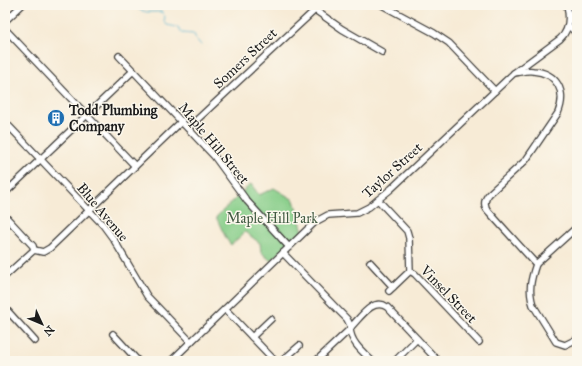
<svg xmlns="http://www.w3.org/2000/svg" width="582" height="366" font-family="'IM FELL Great Primer',serif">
<rect width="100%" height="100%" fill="#fbf7ec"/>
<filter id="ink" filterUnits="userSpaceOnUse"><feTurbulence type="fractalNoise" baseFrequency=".025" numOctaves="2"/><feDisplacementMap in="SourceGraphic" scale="8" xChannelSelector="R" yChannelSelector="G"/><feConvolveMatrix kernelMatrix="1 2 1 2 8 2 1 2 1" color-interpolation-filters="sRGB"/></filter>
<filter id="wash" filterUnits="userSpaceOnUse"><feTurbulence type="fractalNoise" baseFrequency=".012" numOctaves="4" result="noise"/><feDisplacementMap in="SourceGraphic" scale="16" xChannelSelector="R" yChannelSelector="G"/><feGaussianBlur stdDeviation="0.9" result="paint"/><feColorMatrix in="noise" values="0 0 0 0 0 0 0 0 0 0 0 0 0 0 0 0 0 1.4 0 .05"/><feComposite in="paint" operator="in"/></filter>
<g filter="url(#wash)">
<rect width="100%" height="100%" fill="#f7ebd6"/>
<!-- green -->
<path fill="#86cd88" stroke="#517452" d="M251 184 259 195 274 188 294 200 303 231 271 261 261 252 260 243 245 232 231 245C227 242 219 223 216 217Z"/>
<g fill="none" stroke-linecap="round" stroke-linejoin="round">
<!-- stream -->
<path stroke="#50b0cf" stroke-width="1" d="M133 5C143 15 150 11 162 12L165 17 164 21 167 25 177 27 182 33 194 34 196 39 201 45"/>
</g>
</g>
<g filter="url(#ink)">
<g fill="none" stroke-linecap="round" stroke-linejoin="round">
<defs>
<g id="minor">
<polyline points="382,5 434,33 449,43 495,91"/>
<polyline points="315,10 342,29 382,52"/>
<polyline points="5,21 22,5"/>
<polyline points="568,25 577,34"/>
<polyline points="5,29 135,166"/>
<polyline points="119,56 214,156 247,201 289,247"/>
<path d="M514 73C521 72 527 70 533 71 557 73 567 91 558 113L526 160 489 194C484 200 483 206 489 212L536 264 577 227"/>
<polyline points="5,122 103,225 114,240 147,296 191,342"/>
<polyline points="188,128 315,10 311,5"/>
<polyline points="5,193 133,71"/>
<polyline points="378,200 407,231 409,238 410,271 415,274 479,342"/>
<polyline points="5,216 33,246 34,250"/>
<polyline points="283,253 340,312 347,319 351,327"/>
<polyline points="370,262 393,287"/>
<path d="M536 264C531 279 528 290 533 305L556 342 565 345 577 339"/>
<polyline points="5,276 34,250 43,252 50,248 182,121"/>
<polyline points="389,291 410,271"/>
<polyline points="5,308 35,341"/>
<polyline points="225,309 275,361"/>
<path d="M350 329C351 343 363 352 372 361"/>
<polyline points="113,334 138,361"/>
<polyline points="252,337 271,319"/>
<path d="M171 361 315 222 328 215 357 213 369 207 391 189 514 73 560 39C570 30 570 18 567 5"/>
<polyline points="282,361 299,346"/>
<path d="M316 361 350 329 351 327C360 318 373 297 387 307L438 361"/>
<polyline points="395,361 417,339"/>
</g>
</defs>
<!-- minor casing -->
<use href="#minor" stroke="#3d3b38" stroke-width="8"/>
<!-- minor -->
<use href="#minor" stroke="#fff" stroke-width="5.5"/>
</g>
</g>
<!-- icons -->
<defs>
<symbol id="building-disc" viewBox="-11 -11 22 22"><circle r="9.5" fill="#1f6fb2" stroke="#fbf7ec"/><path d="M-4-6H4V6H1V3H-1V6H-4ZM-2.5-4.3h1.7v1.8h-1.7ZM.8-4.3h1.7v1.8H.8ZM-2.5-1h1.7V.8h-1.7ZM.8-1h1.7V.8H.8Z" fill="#fff"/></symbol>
</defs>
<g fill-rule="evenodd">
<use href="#building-disc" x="46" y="108" width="20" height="20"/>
</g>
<g text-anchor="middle" stroke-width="3" stroke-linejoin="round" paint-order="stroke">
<!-- street labels -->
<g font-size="14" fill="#1c1c1c" stroke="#fbf7ec">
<text transform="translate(245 58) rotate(-43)" y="5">Somers Street</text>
<text transform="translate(214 143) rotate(50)" y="5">Maple Hill Street</text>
<text transform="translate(392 170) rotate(-42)" y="5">Taylor Street</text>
<text transform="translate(103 212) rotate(50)" y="5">Blue Avenue</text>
<text transform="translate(449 294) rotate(46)" y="5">Vinsel Street</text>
</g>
<!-- poi labels -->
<g font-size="14" font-weight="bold" fill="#1c1c1c" stroke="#fbf7ec" text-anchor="start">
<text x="69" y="115">Todd Plumbing<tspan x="69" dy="16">Company</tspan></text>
</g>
<!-- park labels -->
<g font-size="14" fill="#415a42" stroke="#fbf7ec">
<text x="272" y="223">Maple Hill Park</text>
</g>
</g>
<!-- margin -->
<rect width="582" height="366" fill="none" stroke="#fbf7ec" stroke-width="20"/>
<!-- north arrow -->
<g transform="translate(42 324) rotate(134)" stroke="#fbf7ec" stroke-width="3" paint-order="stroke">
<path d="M0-3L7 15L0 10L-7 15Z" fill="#1c1c1c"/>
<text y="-6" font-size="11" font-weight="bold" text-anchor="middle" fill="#1c1c1c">N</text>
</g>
</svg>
